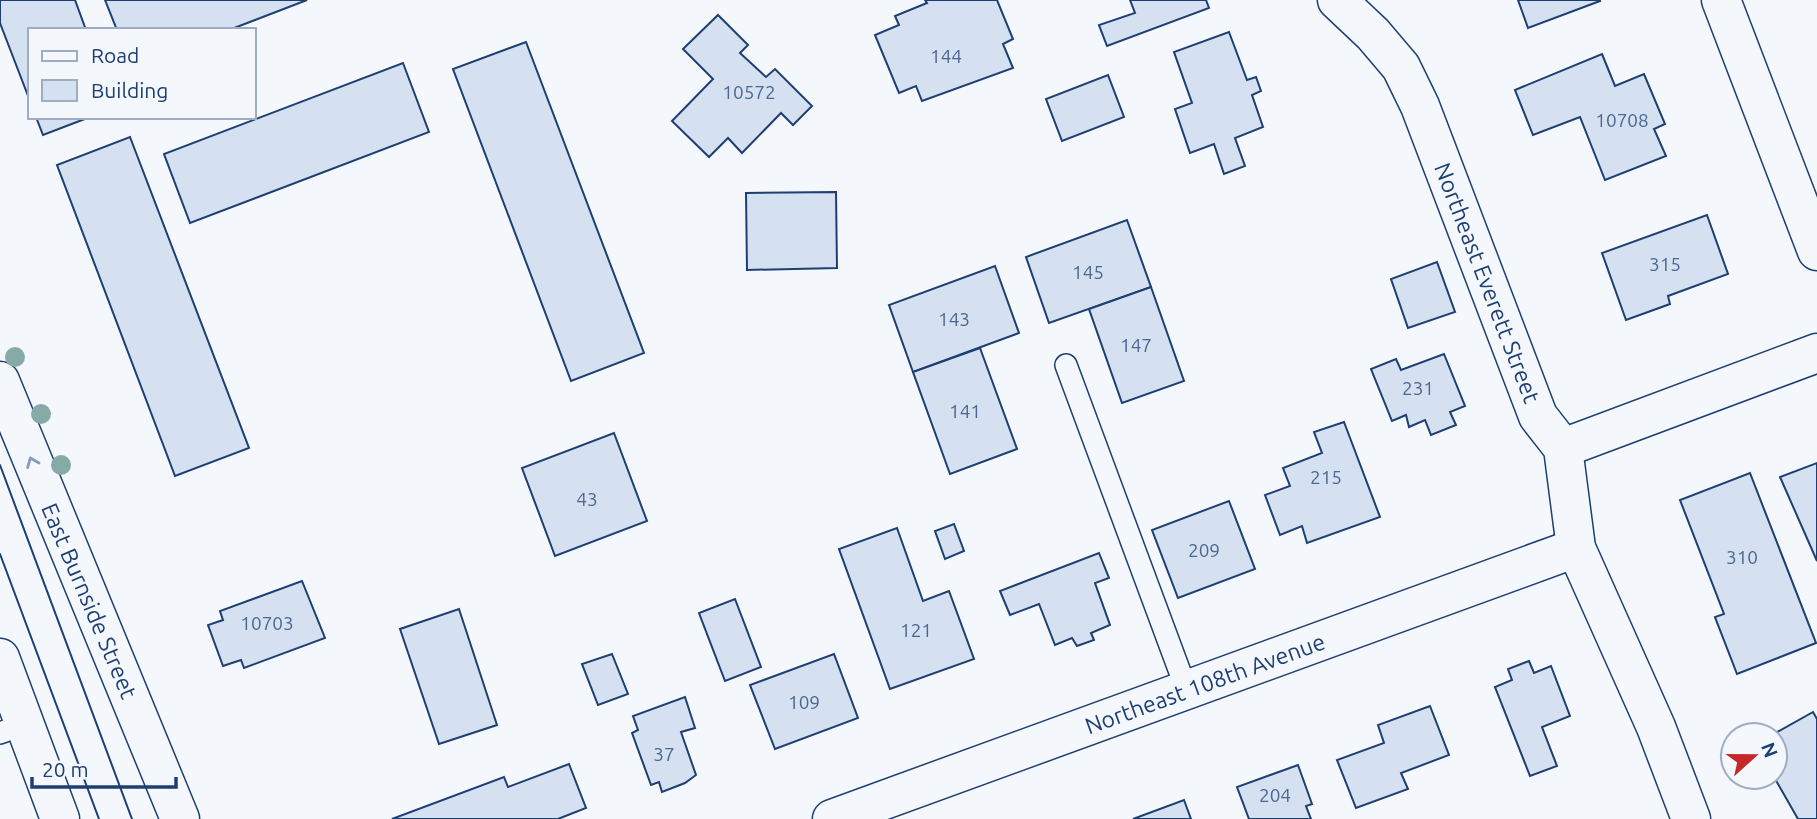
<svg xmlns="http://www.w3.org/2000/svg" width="1817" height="819" font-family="Ubuntu,sans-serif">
<rect width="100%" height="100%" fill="#f4f7fb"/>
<!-- building -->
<g fill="#d5e0f0" stroke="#1d3f73" stroke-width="2">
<polygon points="0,0 75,0 86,30 30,30 30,101 0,23"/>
<polygon points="105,0 307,0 229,30 117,30"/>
<polygon points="925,0 997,0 1013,39 1003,44 1013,68 922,101 916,86 899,93 875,35 899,25 895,16 927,3"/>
<polygon points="1130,0 1206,0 1209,8 1107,46 1099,25 1135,13"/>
<polygon points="1518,0 1600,0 1600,1 1528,28"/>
<polygon points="718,15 748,45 740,53 766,77 775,69 812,106 793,125 781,113 742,153 728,138 709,157 672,121 713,79 683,49"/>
<polygon points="1229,32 1247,80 1256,77 1261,91 1252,95 1263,127 1235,138 1245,166 1224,174 1214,144 1190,153 1175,109 1192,103 1174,52"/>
<polygon points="526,42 644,353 571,381 453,69"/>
<polygon points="1602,54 1615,86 1644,74 1665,124 1654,129 1666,156 1605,180 1580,117 1533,135 1515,90"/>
<polygon points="403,63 429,132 190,223 164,154"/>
<polygon points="1108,75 1124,117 1062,141 1046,99"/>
<polygon points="36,117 90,117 43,135"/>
<polygon points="130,137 249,448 175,476 57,165"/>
<polygon points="836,192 837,268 747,270 746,193"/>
<polygon points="1707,215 1728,274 1668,296 1670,304 1626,320 1602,253"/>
<polygon points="1127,220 1151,287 1049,323 1026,257"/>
<polygon points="1437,262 1455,312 1408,328 1391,279"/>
<polygon points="995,266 1019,333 913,372 889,305"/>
<polygon points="1151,287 1184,381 1122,403 1089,309"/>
<polygon points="980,348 1017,449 950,474 913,372"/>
<polygon points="1444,354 1465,406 1450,412 1456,425 1431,435 1425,420 1409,427 1406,415 1392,421 1371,369 1396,359 1401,370"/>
<polygon points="1344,422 1380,517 1307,543 1302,526 1280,535 1265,495 1290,486 1283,468 1322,453 1314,432"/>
<polygon points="614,433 647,521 555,556 522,468"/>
<polygon points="1817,463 1817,561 1780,477"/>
<polygon points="1750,473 1816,643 1737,674 1715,617 1724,614 1680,500"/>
<polygon points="1229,501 1255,569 1178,598 1152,530"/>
<polygon points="954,524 964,551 945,559 935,531"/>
<polygon points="897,528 923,601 949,591 974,659 890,689 839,549"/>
<polygon points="1099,553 1109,578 1095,583 1110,625 1091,633 1094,640 1077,646 1072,638 1055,645 1039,604 1010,615 1000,591"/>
<polygon points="302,581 325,638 244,668 241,660 223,666 208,625 223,620 220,611"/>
<polygon points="735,599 761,667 725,681 699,613"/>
<polygon points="459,609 497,725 439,744 400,629"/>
<polygon points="612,654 628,694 598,705 582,664"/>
<polygon points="834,654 858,718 775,749 750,685"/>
<polygon points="1529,661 1534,673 1551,666 1570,716 1542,727 1557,766 1530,776 1495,687 1512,680 1508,669"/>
<polygon points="685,697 695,728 681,732 696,775 685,783 662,792 659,782 651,785 632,733 638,730 633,716"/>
<polygon points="1430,706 1449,755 1401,773 1408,789 1356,808 1337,760 1384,743 1378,725"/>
<polygon points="1813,712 1817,719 1817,819 1798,819 1774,777 1775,735 1772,735"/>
<polygon points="569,764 586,808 558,819 392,819 504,777 508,787"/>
<polygon points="1298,765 1312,804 1306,806 1311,819 1249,819 1237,787"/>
<polygon points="1184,800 1191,819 1133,819"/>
</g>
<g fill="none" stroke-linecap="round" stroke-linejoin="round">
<defs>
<g id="lane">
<polyline points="1066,365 1187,691"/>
<polyline points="0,733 24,724"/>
</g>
<g id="street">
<polyline points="1337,0 1373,34 1401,67 1420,106 1538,416 1563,448 1576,548 1656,727 1691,819"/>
<polyline points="1721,0 1817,251"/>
<polyline points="1563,448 1817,353"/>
<polyline points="832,819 1576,548"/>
</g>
<g id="secondary">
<polyline points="0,381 180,819"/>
<polyline points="0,658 60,819"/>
</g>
</defs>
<!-- lane casing -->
<use href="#lane" stroke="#1d3f73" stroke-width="24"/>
<!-- street casing -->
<use href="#street" stroke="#1d3f73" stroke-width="41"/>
<!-- secondary casing -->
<use href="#secondary" stroke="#1d3f73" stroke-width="41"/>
<!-- lane -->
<use href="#lane" stroke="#f4f7fb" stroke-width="21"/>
<!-- street -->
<use href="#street" stroke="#f4f7fb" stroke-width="38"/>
<!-- secondary -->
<use href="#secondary" stroke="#f4f7fb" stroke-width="38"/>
<!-- tram -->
<g stroke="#1d3f73" stroke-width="2">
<polyline points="0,465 132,819"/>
<polyline points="0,554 99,819"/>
</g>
</g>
<!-- trees -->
<g fill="#86aba6">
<circle cx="15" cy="357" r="10"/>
<circle cx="41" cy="414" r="10"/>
<circle cx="61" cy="465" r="10"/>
</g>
<!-- one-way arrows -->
<defs><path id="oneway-chevron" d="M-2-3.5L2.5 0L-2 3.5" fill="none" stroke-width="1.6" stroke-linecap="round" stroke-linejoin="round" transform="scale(1.75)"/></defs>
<use stroke="#889bb7" href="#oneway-chevron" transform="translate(32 462) rotate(-112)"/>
<g text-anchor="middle" stroke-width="5" stroke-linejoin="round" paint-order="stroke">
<!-- number labels -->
<g font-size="19" fill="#4b6792">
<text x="946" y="63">144</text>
<text x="749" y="99">10572</text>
<text x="1622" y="127">10708</text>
<text x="1665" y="271">315</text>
<text x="1088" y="279">145</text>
<text x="954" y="326">143</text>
<text x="1136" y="352">147</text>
<text x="1418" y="395">231</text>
<text x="965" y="418">141</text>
<text x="1326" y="484">215</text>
<text x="587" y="506">43</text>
<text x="1204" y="557">209</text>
<text x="1742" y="564">310</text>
<text x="267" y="630">10703</text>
<text x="916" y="637">121</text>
<text x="804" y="709">109</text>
<text x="664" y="761">37</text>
<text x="1275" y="802">204</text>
</g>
<!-- street labels -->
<g font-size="23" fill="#1d3f73" stroke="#f4f7fb">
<text transform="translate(1487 283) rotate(69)" y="8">Northeast Everett Street</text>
<text transform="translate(89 601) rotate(67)" y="8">East Burnside Street</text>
<text transform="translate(1205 684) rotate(-20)" y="8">Northeast 108th Avenue</text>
</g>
</g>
<!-- legend -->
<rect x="28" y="28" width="228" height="91" fill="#f4f7fb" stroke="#9eadc5" stroke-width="2"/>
<rect x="42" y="51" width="35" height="10" fill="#f4f7fb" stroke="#9eadc5" stroke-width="2"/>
<text x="91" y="63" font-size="21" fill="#1d3f73">Road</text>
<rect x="42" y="80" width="35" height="21" fill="#d5e0f0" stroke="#9eadc5" stroke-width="2"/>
<text x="91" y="98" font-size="21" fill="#1d3f73">Building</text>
<!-- north arrow -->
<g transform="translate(1754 756) rotate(69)"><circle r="33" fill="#f4f7fb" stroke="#9eadc5" stroke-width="2"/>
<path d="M0-5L12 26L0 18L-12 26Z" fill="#c62828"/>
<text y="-10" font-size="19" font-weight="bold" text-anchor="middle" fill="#1d3f73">N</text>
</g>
<!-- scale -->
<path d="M32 777v10h144v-10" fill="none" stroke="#1d3f73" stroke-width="3.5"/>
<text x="42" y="777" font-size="21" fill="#1d3f73" stroke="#f4f7fb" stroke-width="5" paint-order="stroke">20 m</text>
</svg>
